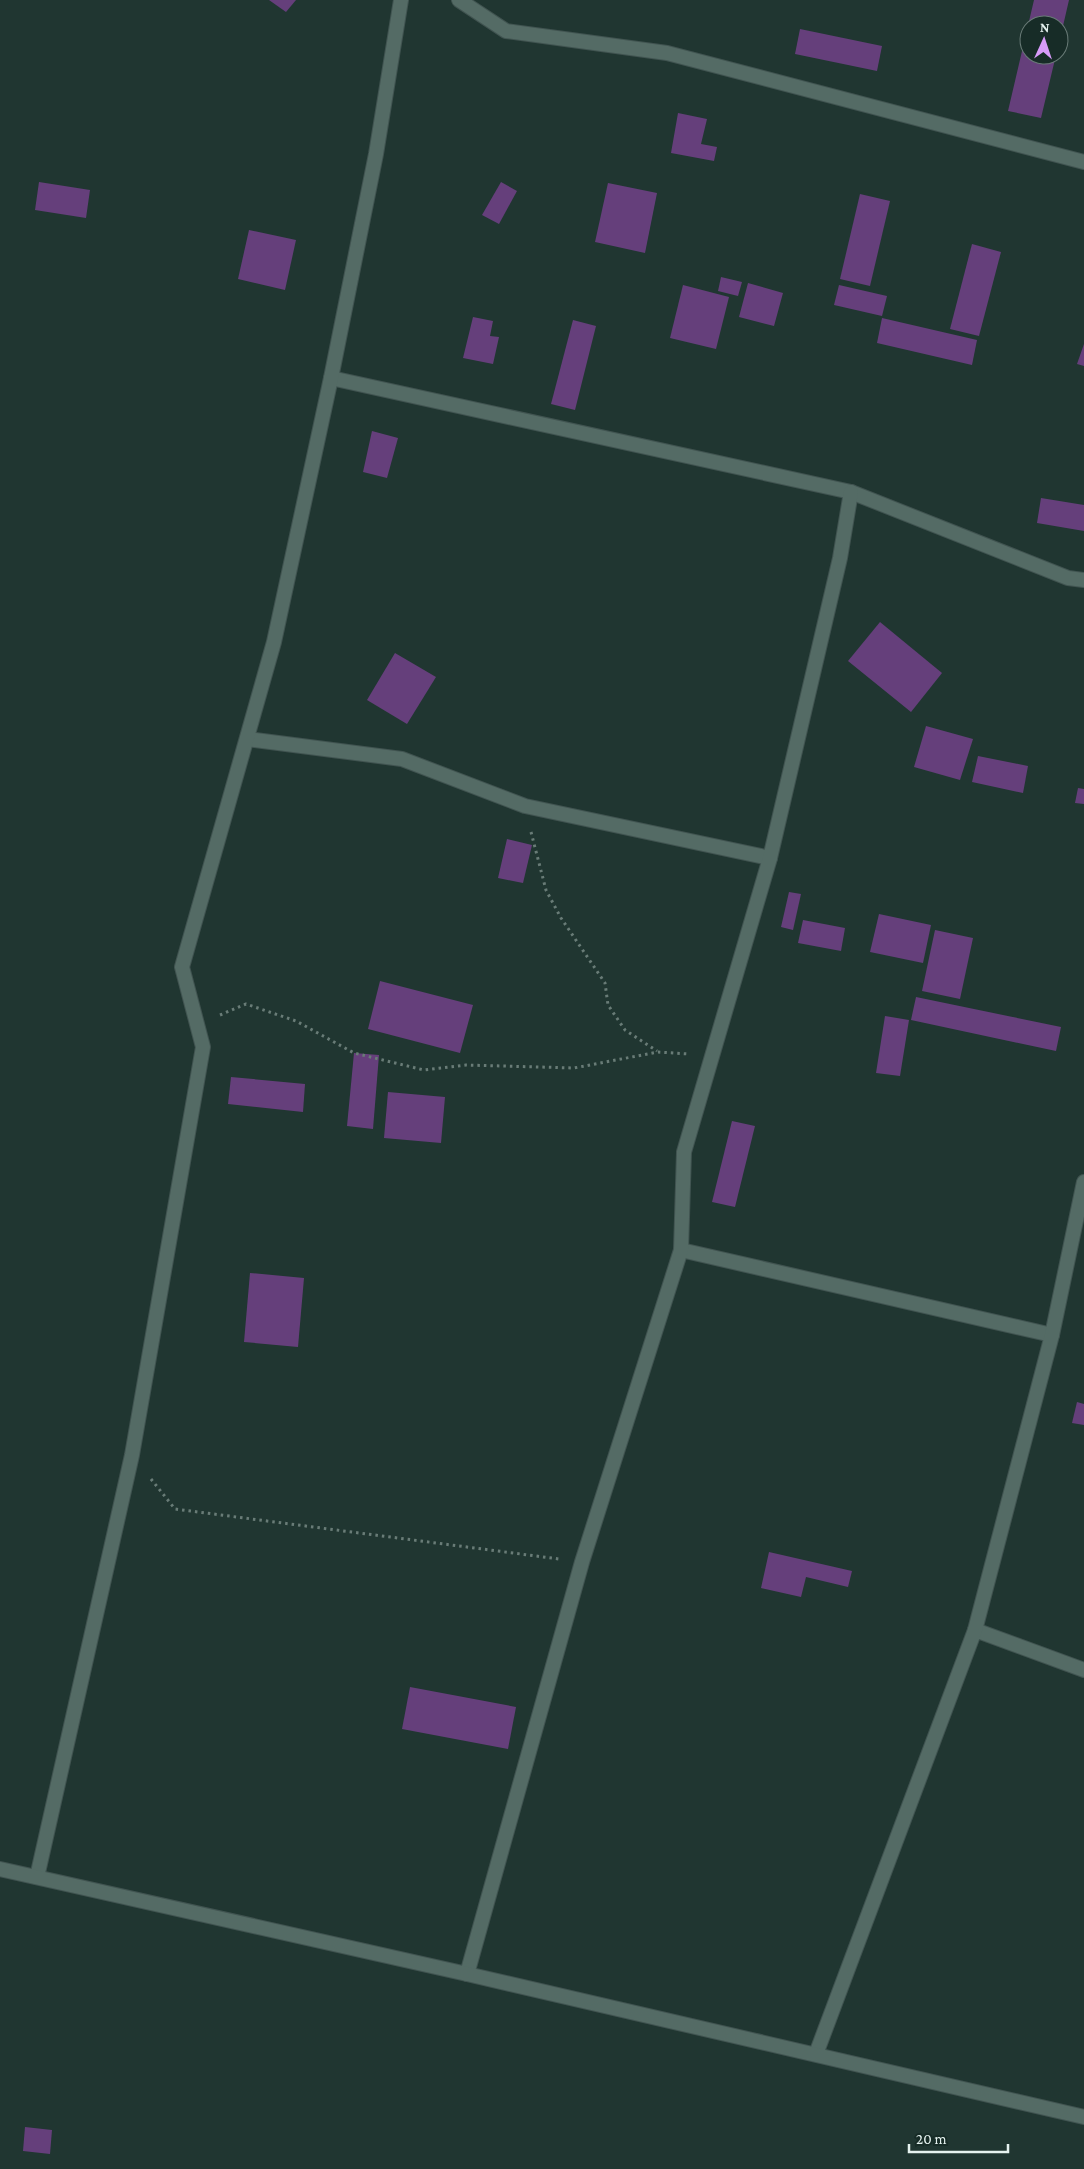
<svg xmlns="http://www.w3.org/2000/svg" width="1084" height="2169" font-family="'Crimson Pro',serif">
<rect width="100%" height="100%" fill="#203631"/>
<!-- building -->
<g fill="#653f7b">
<polygon points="269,0 296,0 286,12"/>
<polygon points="1034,0 1069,0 1060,39 1059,25 1029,25 1029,55 1056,55 1041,118 1008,111"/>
<polygon points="800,29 882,46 877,71 795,54"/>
<polygon points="678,113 707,119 701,144 717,147 714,161 671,153"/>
<polygon points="39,182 90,190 86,218 35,210"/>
<polygon points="501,182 517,191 499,224 482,215"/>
<polygon points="608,183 657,193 645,253 595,242"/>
<polygon points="860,194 890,201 870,286 840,279"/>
<polygon points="249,230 296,240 285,290 238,279"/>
<polygon points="972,244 1001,252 979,336 950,329"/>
<polygon points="721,277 742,282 738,296 718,291"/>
<polygon points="748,283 783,293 774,326 739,317"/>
<polygon points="683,285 729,297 716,349 670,338"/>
<polygon points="839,285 887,296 882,316 834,305"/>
<polygon points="473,317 493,321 490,336 499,337 493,364 463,358"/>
<polygon points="882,318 977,340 972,365 877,343"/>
<polygon points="573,320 596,326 575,410 551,404"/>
<polygon points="1084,344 1084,366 1077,364"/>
<polygon points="372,431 398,438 387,478 363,472"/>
<polygon points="1041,498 1084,505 1084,531 1037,523"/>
<polygon points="880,622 942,673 911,712 848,661"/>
<polygon points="395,653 436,677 407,724 367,700"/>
<polygon points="926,726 973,739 960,780 914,767"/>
<polygon points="978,756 1028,766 1023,793 972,782"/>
<polygon points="1078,788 1084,789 1084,804 1075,803"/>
<polygon points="507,839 532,845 523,883 498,878"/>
<polygon points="789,892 801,894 793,930 781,927"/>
<polygon points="879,914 931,925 923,963 870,952"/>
<polygon points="803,920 845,928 841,951 798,943"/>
<polygon points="935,930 973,938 960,999 922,991"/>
<polygon points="380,981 473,1005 460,1053 368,1029"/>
<polygon points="916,997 1061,1027 1056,1051 911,1020"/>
<polygon points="885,1016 909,1020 900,1076 876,1073"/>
<polygon points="354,1053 379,1055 373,1129 347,1126"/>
<polygon points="231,1077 305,1084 303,1112 228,1104"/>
<polygon points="388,1092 445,1097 441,1143 384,1138"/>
<polygon points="732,1121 755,1126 735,1207 712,1202"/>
<polygon points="250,1273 304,1278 298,1347 244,1342"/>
<polygon points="1077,1402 1084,1404 1084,1425 1072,1423"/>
<polygon points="769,1552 852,1571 848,1587 806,1577 801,1597 761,1588"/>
<polygon points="410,1687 516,1707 508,1749 402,1729"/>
<polygon points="25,2127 52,2130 50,2154 23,2151"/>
</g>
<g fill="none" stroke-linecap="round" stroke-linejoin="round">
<defs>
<g id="minor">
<polyline points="459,0 506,31 667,53 1084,162"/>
<polyline points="331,378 851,492 1068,578 1084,580"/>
<polyline points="247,739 402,759 525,806 770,858"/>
<polyline points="681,1250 1052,1335"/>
<polyline points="975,1630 1084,1670"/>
<polyline points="37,1877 132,1455 203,1047 182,967 274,642 331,378 376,154 401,0"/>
<polyline points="467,1974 582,1562 681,1250 684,1152 770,858 840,558 851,492"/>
<polyline points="816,2054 975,1630 1052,1335 1084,1182"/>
</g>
<polyline id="secondary" points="0,1869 467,1974 1084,2117"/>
</defs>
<!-- minor casing -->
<use href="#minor" stroke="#415451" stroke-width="16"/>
<!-- secondary casing -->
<use href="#secondary" stroke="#415451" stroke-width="16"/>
<!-- path -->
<g stroke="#697c77" stroke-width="3" stroke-dasharray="2.5 4" stroke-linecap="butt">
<polyline points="531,832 546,890 561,918 605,983 608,1005 625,1030 657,1051"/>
<polyline points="220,1015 246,1004 296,1021 354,1053 424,1070 466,1065 574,1068 658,1052 689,1054"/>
<polyline points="151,1479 175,1509 559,1559"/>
</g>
<!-- minor -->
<use href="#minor" stroke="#546b65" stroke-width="14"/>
<!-- secondary -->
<use href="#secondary" stroke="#546b65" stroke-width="14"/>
</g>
<!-- north arrow -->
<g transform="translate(1044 40) rotate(3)"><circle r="24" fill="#172c27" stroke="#697b77"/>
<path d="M0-4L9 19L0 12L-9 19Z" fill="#d79bf9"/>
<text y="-8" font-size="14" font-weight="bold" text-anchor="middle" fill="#e5f2ef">N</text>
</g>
<!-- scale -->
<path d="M909 2144v8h99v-8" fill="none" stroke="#e5f2ef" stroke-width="2.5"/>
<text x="916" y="2144" font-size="15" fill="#e5f2ef" stroke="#172c27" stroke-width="4" paint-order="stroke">20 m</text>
</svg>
